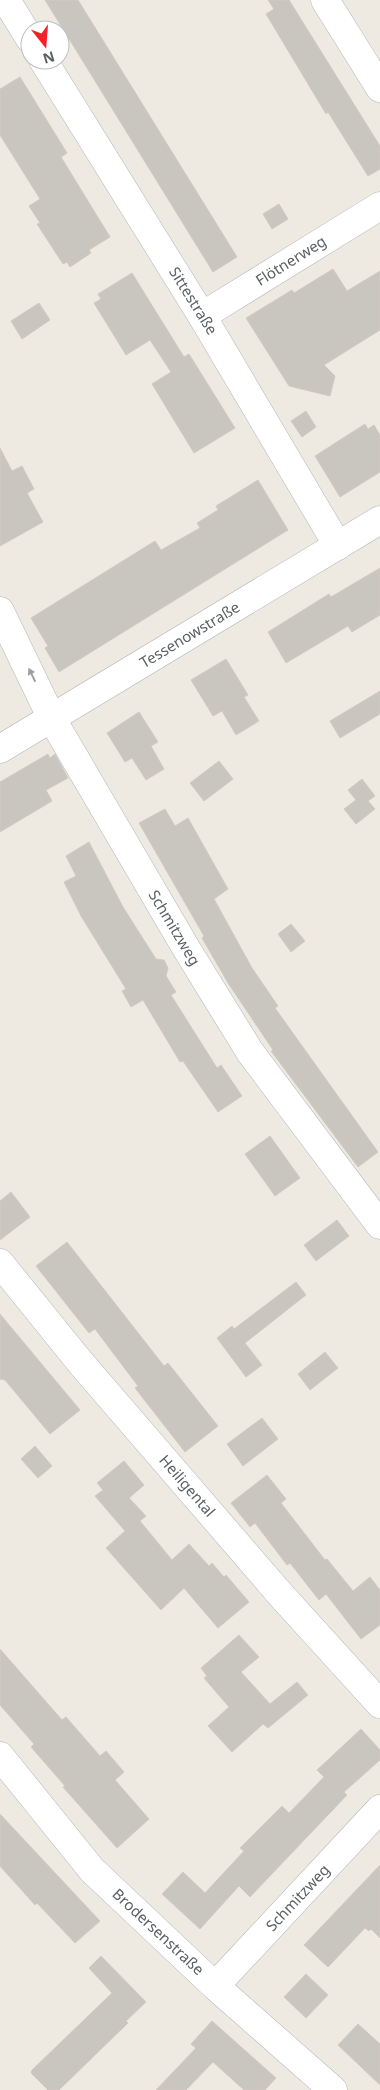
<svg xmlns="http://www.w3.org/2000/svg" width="380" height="2090" font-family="'Noto Sans',sans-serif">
<rect width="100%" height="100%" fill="#eeeae2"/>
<!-- building -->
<g fill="#c9c5bf" stroke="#d3cbc0">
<polygon points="45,0 78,0 237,257 213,272"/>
<polygon points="268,0 289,0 380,146 380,169 368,176 328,112 326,114 266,14 274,9"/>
<polygon points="20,77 67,153 61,157 110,237 89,250 91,253 70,267 67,262 63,264 37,224 40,223 29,206 40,199 0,135 0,89"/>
<polygon points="279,204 288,219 272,229 263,214"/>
<polygon points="333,269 347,291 380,271 380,330 324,365 335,376 330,396 289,386 246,318 292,290 294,293"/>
<polygon points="132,273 184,357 189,354 235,428 194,453 152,384 171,372 150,340 126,355 94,303 101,299 98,294"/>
<polygon points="39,303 50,320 22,339 11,321"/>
<polygon points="306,411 316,427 302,437 291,421"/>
<polygon points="365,424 368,429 374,425 380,435 380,472 340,497 315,456"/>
<polygon points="0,448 12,471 22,466 34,489 27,493 43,522 0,546"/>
<polygon points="258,480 288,530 59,672 45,648 48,646 31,618 155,541 161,550 200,528 197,523 218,510 216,506"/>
<polygon points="380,568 380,615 352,632 348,626 286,663 268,632 329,594 331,597"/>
<polygon points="226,659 248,695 244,697 259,721 236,735 222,711 213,716 191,680"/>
<polygon points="380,691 380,714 340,738 330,721"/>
<polygon points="139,712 158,742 151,746 164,769 146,780 132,758 125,762 107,733"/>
<polygon points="48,754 50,758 55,754 68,778 46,790 52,801 0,832 0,782"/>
<polygon points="219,761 233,779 204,801 190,783"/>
<polygon points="362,779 375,796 368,801 375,809 356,824 344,809 356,800 348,790"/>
<polygon points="165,809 175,826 188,818 228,889 214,899 252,968 278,1006 275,1008 378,1152 358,1167 271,1051 273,1050 228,983 202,938 204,936 139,823"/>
<polygon points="89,842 123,907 156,959 164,960 168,968 166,976 176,992 171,995 217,1068 221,1065 242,1096 218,1112 183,1061 180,1062 143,1000 131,1007 122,991 126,989 81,916 64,882 76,876 66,856"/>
<polygon points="291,924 305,941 291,952 278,934"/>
<polygon points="270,1136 300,1178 275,1196 245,1154"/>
<polygon points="11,1192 30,1217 0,1240 0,1201"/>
<polygon points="337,1220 349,1236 316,1261 304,1245"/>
<polygon points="67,1242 164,1366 168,1363 218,1426 185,1452 135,1388 138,1386 95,1329 89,1333 36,1266"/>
<polygon points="296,1282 306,1295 245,1343 262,1365 246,1377 217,1338 232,1326 234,1329"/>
<polygon points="0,1314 80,1410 50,1434 5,1380 0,1379"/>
<polygon points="325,1352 338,1368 310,1390 298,1374"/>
<polygon points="262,1418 278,1439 243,1466 227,1444"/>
<polygon points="35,1446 52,1466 38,1478 21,1459"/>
<polygon points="124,1461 144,1485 129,1498 146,1516 140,1521 172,1560 189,1544 209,1566 212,1563 224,1577 226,1575 249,1602 218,1628 184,1588 161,1610 106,1548 125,1531 95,1496 103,1490 97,1483"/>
<polygon points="267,1475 286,1499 281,1503 325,1560 327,1559 353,1591 370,1577 380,1590 380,1625 361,1639 326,1594 319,1600 290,1563 287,1565 255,1523 250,1527 231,1503"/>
<polygon points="239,1635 259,1657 241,1672 270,1704 297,1682 308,1695 268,1728 263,1724 232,1752 208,1726 229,1707 204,1678 207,1676 201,1668"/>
<polygon points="0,1649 62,1720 66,1717 100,1756 106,1751 124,1772 115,1780 149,1819 117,1848 63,1787 65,1786 31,1747 34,1744 0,1705"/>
<polygon points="361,1729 380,1750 380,1760 344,1792 347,1795 250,1897 239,1886 200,1929 162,1894 183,1872 205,1893 244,1851 240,1848 282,1806 289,1813 324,1777 317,1770"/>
<polygon points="0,1814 100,1921 75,1943 37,1903 35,1905 0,1866"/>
<polygon points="380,1865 380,1938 371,1929 369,1931 365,1928 328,1967 304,1945"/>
<polygon points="101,1956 146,2002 126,2021 128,2023 59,2090 48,2090 31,2073 32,2070 112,1993 89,1968"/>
<polygon points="306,1974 328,1995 306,2018 284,1997"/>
<polygon points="212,2021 276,2078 265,2090 244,2090 213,2062 186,2090 156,2090 196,2048 191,2044"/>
<polygon points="358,2024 380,2044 380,2085 338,2045"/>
</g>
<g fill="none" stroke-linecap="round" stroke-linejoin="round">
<defs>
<g id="minor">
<polyline points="6,0 30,39"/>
<polyline points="325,0 380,88"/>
<polyline points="43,60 202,316 338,546"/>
<polyline points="202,316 380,206"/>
<polyline points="0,611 52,719 186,948 250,1052 380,1225"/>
<polyline points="0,749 380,520"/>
<polyline points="0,1263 80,1362 280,1594 380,1704"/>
<polyline points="0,1756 92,1870 215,1986 333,2090"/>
<polyline points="215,1986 380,1809"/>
</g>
</defs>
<!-- minor casing -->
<use href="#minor" stroke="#b3b6ba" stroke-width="29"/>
<!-- minor -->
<use href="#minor" stroke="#fff" stroke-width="28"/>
</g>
<!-- one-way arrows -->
<defs><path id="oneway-solid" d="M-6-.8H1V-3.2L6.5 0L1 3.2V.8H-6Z" transform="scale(1.25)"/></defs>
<use fill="#9ca0a2" href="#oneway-solid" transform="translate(32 675) rotate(-116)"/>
<g text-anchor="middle" stroke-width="5" stroke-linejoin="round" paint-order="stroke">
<!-- street labels -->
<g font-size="15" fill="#5a6064" stroke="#fff">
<text transform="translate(291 261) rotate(-32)" y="5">Flötnerweg</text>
<text transform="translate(193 301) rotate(58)" y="5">Sittestraße</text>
<text transform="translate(190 635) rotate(-31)" y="5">Tessenowstraße</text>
<text transform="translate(174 928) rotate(59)" y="5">Schmitzweg</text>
<text transform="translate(187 1486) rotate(49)" y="5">Heiligental</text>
<text transform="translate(298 1898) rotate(-47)" y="5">Schmitzweg</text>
<text transform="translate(158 1932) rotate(43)" y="5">Brodersenstraße</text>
</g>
</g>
<!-- north arrow -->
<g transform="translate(45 45) rotate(163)"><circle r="24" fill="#ffffff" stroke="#bdbfc1"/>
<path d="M0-4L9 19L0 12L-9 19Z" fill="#f52128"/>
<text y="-8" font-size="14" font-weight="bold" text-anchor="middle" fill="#5a6064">N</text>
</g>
</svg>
